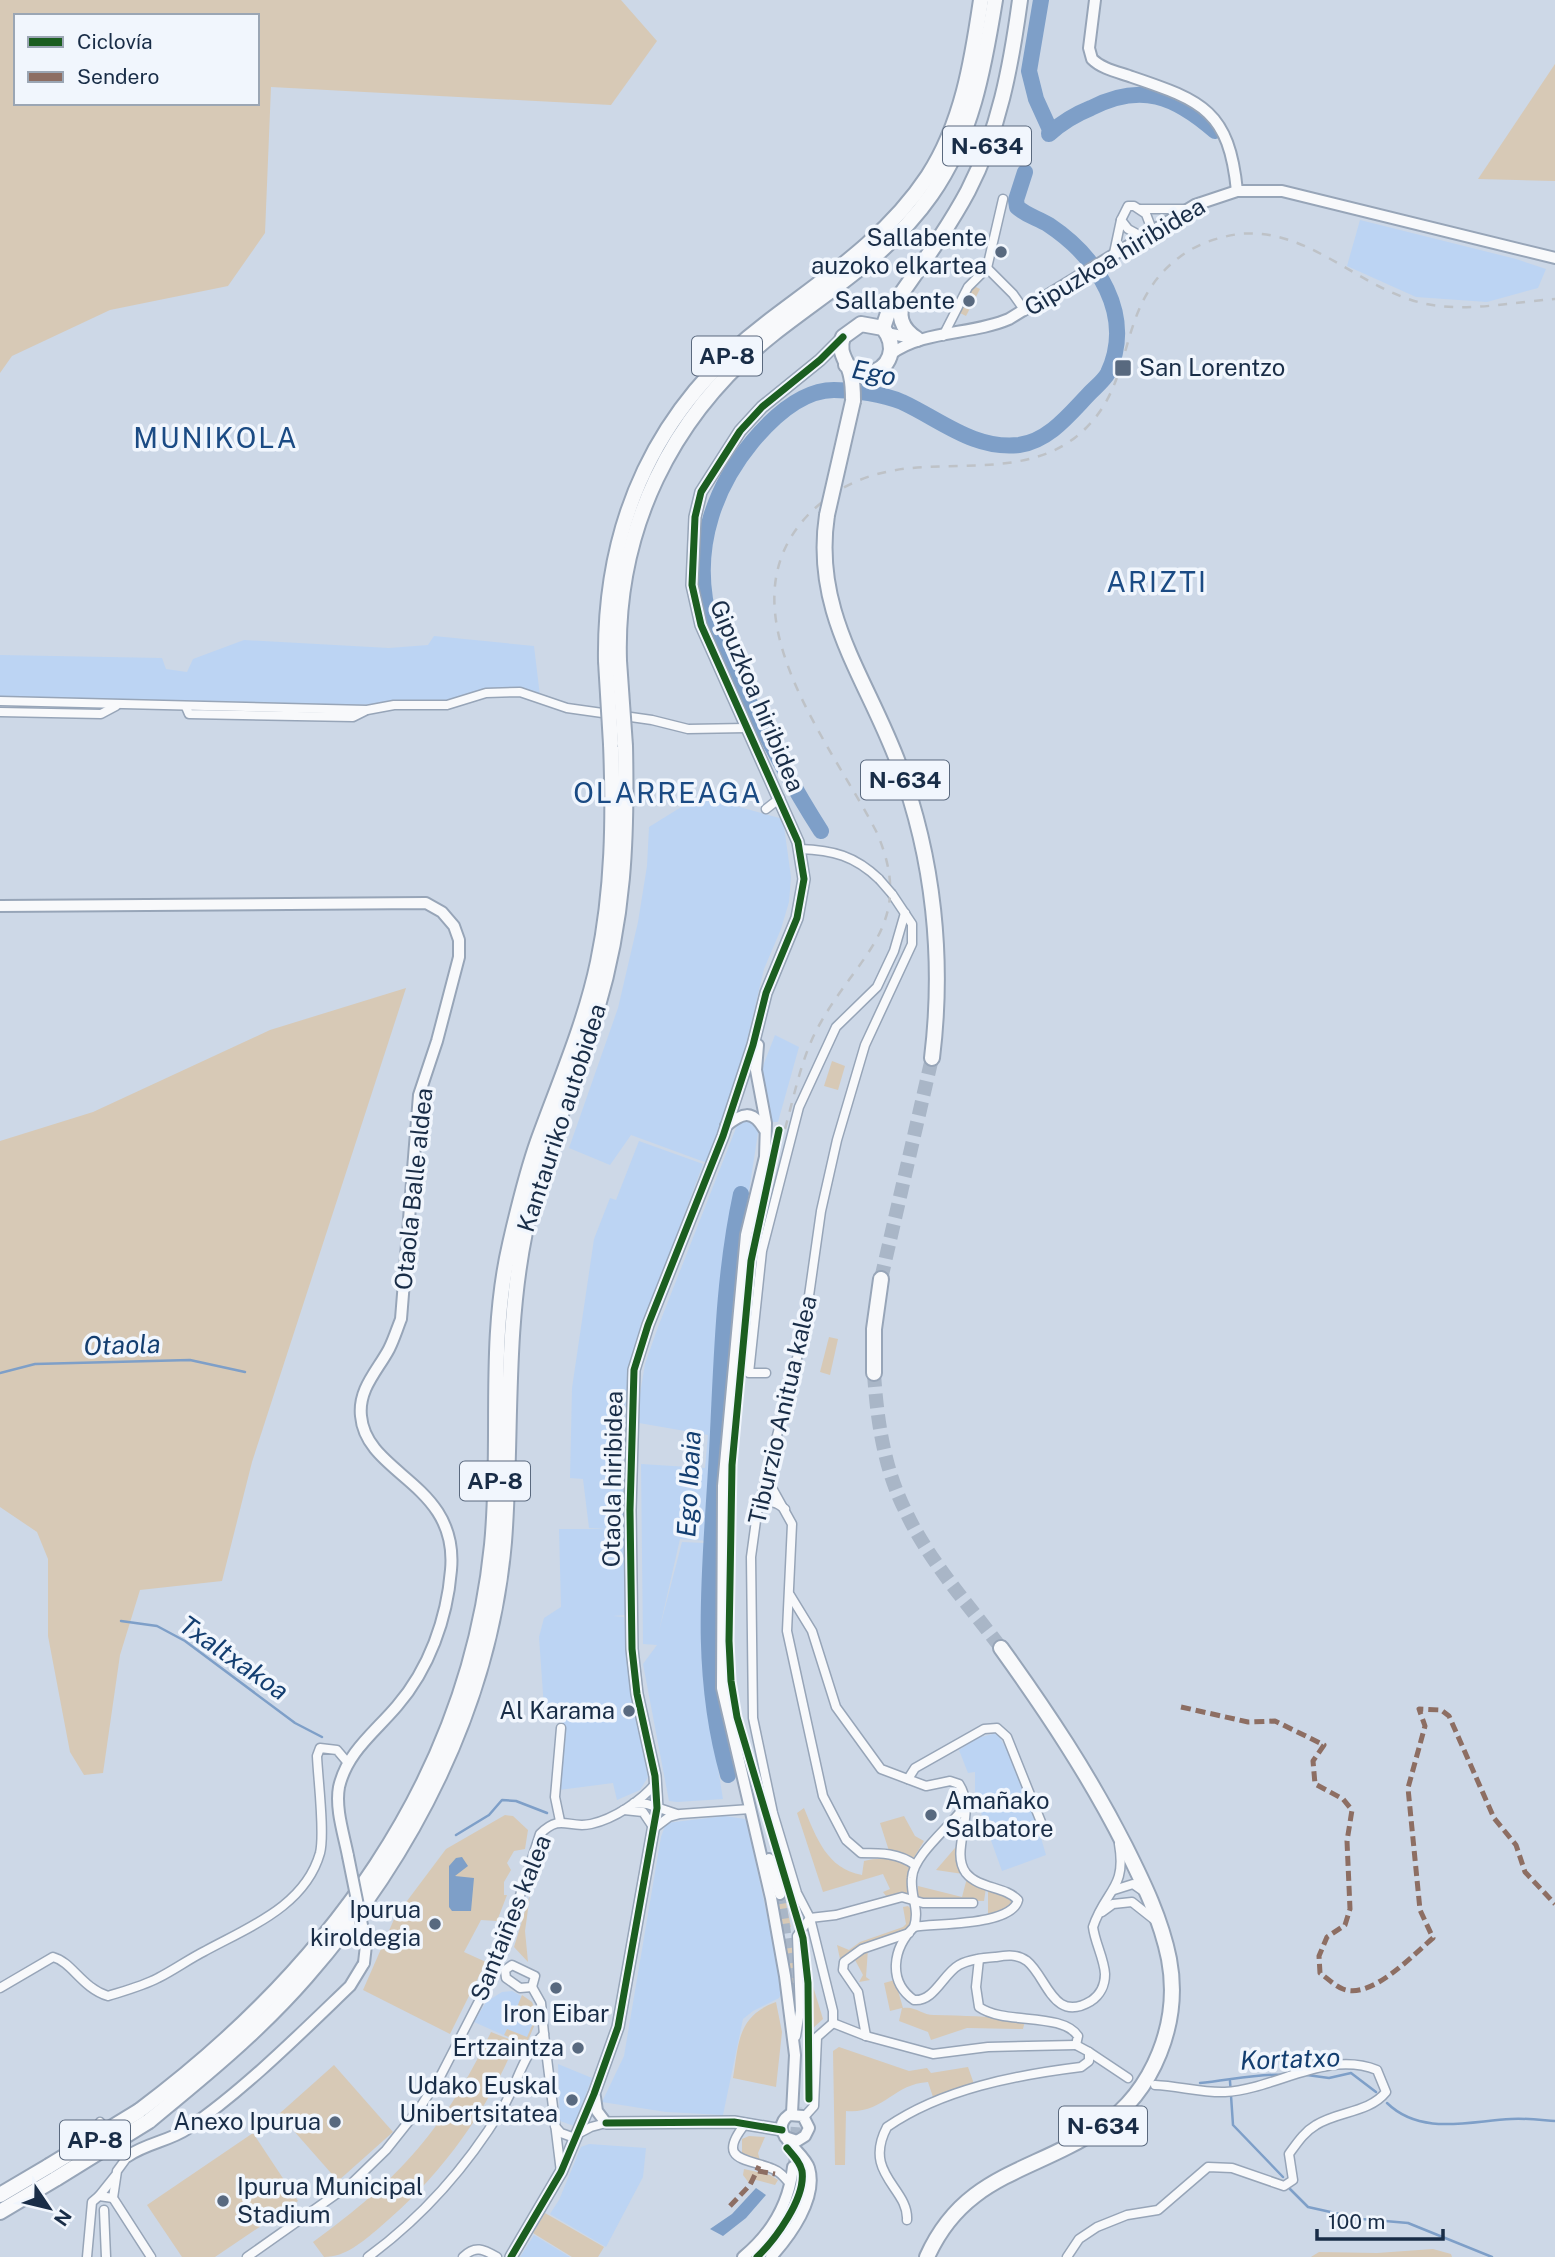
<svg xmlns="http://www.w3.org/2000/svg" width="1555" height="2257" font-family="'Public Sans',sans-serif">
<rect width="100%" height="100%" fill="#cdd8e7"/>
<!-- built -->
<g fill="#bcd4f3">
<polygon points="1360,220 1516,259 1546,269 1538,288 1487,302 1416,297 1347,266"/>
<polygon points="434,636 534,646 540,696 520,691 447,704 321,705 0,701 0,655 162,658 166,669 187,672 193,659 244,640 389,648 428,645"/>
<polygon points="699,796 783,819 791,877 789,902 781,929 764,969 735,1091 710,1164 631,1135 610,1165 569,1148 618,1008 638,922 647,866 649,827"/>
<polygon points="775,1035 799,1047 778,1122 770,1122 761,1071"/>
<polygon points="747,1118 759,1127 758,1133 749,1191 739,1188 722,1270 710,1461 713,1465 710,1541 680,1539 659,1631 682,1542 704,1543 703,1678 723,1799 677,1802 669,1801 643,1664 657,1645 643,1644 641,1464 705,1468 708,1435 639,1423 640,1394 645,1364 658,1327 738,1123"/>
<polygon points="639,1141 703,1164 629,1363 622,1449 626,1615 613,1616 624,1617 634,1706 648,1777 640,1790 617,1800 613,1783 559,1790 562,1714 544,1708 539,1637 544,1618 561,1607 559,1529 610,1529 589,1528 583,1479 570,1478 572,1388 594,1239 610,1198 616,1200"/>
<polygon points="997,1733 1013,1760 1030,1800 1046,1855 1002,1871 975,1796 975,1772 968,1773 959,1750 977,1738"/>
<polygon points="725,1816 745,1819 752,1830 753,1850 783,1990 779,1998 753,2011 743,2019 723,2115 666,2112 602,2102 624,2056 661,1837 666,1823"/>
<polygon points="512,1991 532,2002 538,2017 526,2045 474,2022 486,2002 502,1992"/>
<polygon points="558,2064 592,2078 574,2126 560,2121"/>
<polygon points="589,2144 646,2148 643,2177 606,2247 550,2214 559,2200 581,2147"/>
<polygon points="534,2235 570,2257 520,2257"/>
</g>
<!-- green -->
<g fill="#d7c9b6" fill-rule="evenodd">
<path d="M0 0H621L657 41 611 105 271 87 265 233 228 286 110 310 12 356 0 373ZM16 16H257V103H16Z"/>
<polygon points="1555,64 1555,181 1478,179"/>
<polygon points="972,285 980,289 966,316 958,312"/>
<polygon points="406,988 252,1462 222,1581 140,1590 120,1655 103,1773 84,1775 70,1752 48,1636 48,1559 37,1532 0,1507 0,1141 93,1112 270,1030"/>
<polygon points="832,1061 845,1066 838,1090 824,1086"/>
<polygon points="829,1337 838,1339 830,1375 820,1372"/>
<path d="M804 1808C816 1837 827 1869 862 1875L864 1861C881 1857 897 1858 912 1868L907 1882 910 1895 903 1893 886 1896 883 1892 890 1889 883 1874 823 1892 797 1813Z"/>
<polygon points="505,1815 513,1816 528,1830 525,1849 514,1851 507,1863 511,1870 504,1882 504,1895 507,1895 497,1921 481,1920 464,1952 486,1962 450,2034 363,1990 395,1917 446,1849"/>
<polygon points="904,1816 915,1836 924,1841 913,1859 889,1851 880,1823"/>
<path d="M961 1841C955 1854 954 1862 963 1874L936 1870Z"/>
<polygon points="967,1878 986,1888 984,1901 925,1901 917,1897 918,1886 962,1897"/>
<polygon points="988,1888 1017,1901 1011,1908 988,1917"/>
<polygon points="784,1894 791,1927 784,1929 776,1896"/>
<polygon points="530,1895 525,1931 528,1962 514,1947"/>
<polygon points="908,1906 913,1911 914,1923 907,1930 843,1960 840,1959 837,1945 849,1950 860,1942 903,1927 906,1924 903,1907"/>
<polygon points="794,1941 793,1995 791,1998 786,1942"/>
<polygon points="868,1949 866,1977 870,1980 859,1982 863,1975 854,1958"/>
<path d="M895 1980 903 2008C916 2006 922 2015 934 2015 966 2016 994 2016 1025 2021L1023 2029 967 2028 931 2040 928 2032 899 2021 902 2008 890 2011 884 1983Z"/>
<polygon points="812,1983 823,2019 812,2029"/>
<polygon points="522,1995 532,2002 538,2017 526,2045 504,2035 507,2029 527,2037 534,2021 515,2012"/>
<path d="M776 2002 782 2032 776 2087 733 2078C739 2043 737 2016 776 2002Z"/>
<path d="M491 2032 516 2042C485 2115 440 2177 379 2228 362 2242 346 2257 324 2257L313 2242C399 2180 445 2128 491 2032Z"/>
<path d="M839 2047 909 2071 927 2068 931 2073 968 2067 974 2084 933 2097 928 2082C893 2084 884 2114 846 2111L845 2165H835L833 2051Z"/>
<polygon points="334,2065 393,2132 338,2181 279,2114"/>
<polygon points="253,2133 298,2201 215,2257 182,2257 147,2205"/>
<polygon points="749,2136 765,2137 758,2153 760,2161 766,2163 742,2155 742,2139"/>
<polygon points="744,2169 770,2175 778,2180 775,2185 756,2180 749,2183 743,2175"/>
<polygon points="545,2213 604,2247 598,2257 572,2257 533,2233"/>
<polygon points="1433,2249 1451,2254 1452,2257 1311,2257 1319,2252 1377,2253"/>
</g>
<!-- water -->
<g fill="#7e9fc8">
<polygon points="462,1857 468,1866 455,1876 474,1878 471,1911 452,1911 449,1907 449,1866 456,1858"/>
<polygon points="756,2188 766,2195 746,2218 723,2236 710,2229 732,2214"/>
</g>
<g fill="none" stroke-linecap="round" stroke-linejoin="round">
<!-- stream -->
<g stroke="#7e9fc8" stroke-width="2.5">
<polyline points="0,1373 35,1364 190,1360 245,1372"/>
<polyline points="121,1621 157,1626 185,1641 295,1723 322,1737"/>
<polyline points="456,1835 489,1815 502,1800 516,1801 547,1813"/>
<polyline points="1307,2075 1329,2078 1351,2073 1376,2092"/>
<polyline points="1230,2081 1233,2125 1283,2177"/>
<path d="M1200 2083C1225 2081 1260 2073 1283 2075"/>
<path d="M1387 2103C1421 2136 1469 2121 1511 2119 1526 2118 1541 2120 1555 2121"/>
<polyline points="1290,2189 1308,2207 1362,2219 1408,2223 1492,2257"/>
</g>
<!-- river -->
<g stroke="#7e9fc8" stroke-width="16">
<polyline points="1041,0 1029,71 1036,99 1051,132"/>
<path d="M1049 134C1060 124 1076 114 1091 108 1141 82 1175 96 1215 131"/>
<path d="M821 831C794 789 771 746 749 701 734 670 711 634 705 599 696 542 715 487 752 442 772 418 801 390 834 390 855 390 883 394 902 402 941 420 974 450 1019 445 1048 441 1068 416 1087 396 1093 389 1104 381 1108 373 1135 315 1097 257 1049 225 1038 218 1027 216 1017 207L1016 200 1025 172"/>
<path d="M728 1775C695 1659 713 1550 718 1432 722 1352 724 1273 741 1194"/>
</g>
<!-- secondary-tunnel -->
<g stroke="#a9b6c7" stroke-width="10" stroke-dasharray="10 5" stroke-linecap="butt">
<polyline points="780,1894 797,2004"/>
<polyline points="793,2167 797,2107"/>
</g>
<!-- highway-tunnel -->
<g stroke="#a9b6c7" stroke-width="14" stroke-dasharray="14 7" stroke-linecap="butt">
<polyline points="881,1279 932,1058"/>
<path d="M874 1373C877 1420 884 1468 905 1510 928 1560 968 1604 1001 1648"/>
</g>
<defs>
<g id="street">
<polyline points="1140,209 1187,209"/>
<polyline points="1141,236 1128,229 1121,220 1128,206 1134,206 1146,214 1152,230"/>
<polyline points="1114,253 1121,220"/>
<polyline points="987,268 1013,294 1025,311"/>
<polyline points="943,336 968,287 987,268 1003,199"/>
<polyline points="0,701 367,710 394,705 447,705 486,693 520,692 567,708 652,720 688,729 747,728"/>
<polyline points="186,707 189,714 353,717 365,711"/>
<polyline points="0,712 101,714 116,706"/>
<polyline points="766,809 780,798"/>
<path d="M800 849C833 850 855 856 879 879"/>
<polyline points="766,1373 749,1373 762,1251 799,1107 836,1027 877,987 894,951 905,913"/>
<path d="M767 1479 792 1524 787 1631 823 1796 846 1840 861 1853C881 1853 899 1853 915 1865"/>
<path d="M760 1506C770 1500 776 1502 785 1509"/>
<path d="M790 1595 812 1631 836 1707 881 1769 926 1786 950 1781 959 1784C978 1813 949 1850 966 1873 979 1889 1005 1886 1018 1900 1012 1926 937 1923 914 1927 920 1909 910 1896 912 1878 913 1854 954 1824 967 1803"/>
<polyline points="908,1779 915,1768 984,1729 997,1728 1007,1737 1045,1832"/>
<polyline points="634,1803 647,1804 677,1814"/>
<polyline points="624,1810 643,1812 653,1827"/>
<polyline points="560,1821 555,1797 561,1728"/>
<polyline points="653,1829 669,1817 680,1814 750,1809"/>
<polyline points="1114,1890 1133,1884 1143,1891"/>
<polyline points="1102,1912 1113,1904 1132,1902 1156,1921"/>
<polyline points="810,1918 836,1915 902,1897 923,1903 973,1903"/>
<path d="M914 1927C893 1948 887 1981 914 2000 934 2002 943 1974 959 1965 970 1959 984 1958 996 1957 1007 1955 1017 1954 1027 1961 1047 1977 1053 2024 1091 2001 1100 1995 1105 1985 1105 1974 1104 1958 1095 1943 1093 1927 1105 1890 1127 1889 1119 1844"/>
<path d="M979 1959 976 1987 979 2007C1004 2025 1062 2012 1078 2036L1076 2045"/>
<polygon points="512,1965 535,1976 532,1987 520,1988 506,1978 505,1970"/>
<polyline points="532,1987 541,2003 544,2034 561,2172"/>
<path d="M0 1988 53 1957C72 1962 82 1988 108 1996 124 1991 143 1986 158 1978 174 1970 189 1959 205 1951 249 1927 305 1906 320 1853 325 1833 318 1780 317 1756L320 1748 337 1750 348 1763"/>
<polyline points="833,2023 833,2011 810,1918 797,1893 773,1813 753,1718 751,1557 757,1513 804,1331 821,1211 837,1140 865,1045 912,944 912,924 892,894"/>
<polyline points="833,2023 866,2036 933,2054 988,2047 1076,2045"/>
<polyline points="796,2036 800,2011 797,1936 810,1918"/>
<polyline points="866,2036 858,1992 843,1970 844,1962 862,1949 909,1933"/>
<polyline points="1089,2052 1128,2078"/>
<polyline points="804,2117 814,2106 817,2037 833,2023"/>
<polyline points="100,2122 128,2156 117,2171 113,2198 151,2257"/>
<path d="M746 2123C714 2162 748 2158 773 2169 781 2172 785 2178 790 2184"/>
<polyline points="555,2126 561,2133 572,2137 591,2127 606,2123"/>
<polyline points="99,2196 115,2176"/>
<polyline points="104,2210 106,2257"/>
<path d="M907 2220C909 2188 862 2174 887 2127 942 2089 1016 2075 1081 2067L1089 2061V2052L1076 2045"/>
<polyline points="87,2257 92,2202 99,2196 113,2198"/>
<path d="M247 2257 352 2183 386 2150 421 2106 441 2075 497 1966 540 1834C561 1813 568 1829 591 1824 614 1819 641 1801 656 1783"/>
<path d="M368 2257C424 2216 466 2168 502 2109 517 2085 523 2054 544 2034"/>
<path d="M463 2257C475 2245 483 2249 497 2257"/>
<path d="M1067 2257 1079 2239 1097 2227 1127 2215 1158 2210 1208 2167 1232 2168 1284 2186 1293 2180 1289 2154C1297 2143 1304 2132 1316 2125 1338 2111 1369 2113 1386 2092L1377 2070C1326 2050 1276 2089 1225 2092 1203 2093 1178 2086 1155 2085"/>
</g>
<g id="secondary">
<path d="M1095 0 1089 48 1092 59C1102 69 1118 72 1132 77 1203 101 1229 111 1237 191"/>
<polyline points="886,333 918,339"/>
<path d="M891 354C923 330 972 335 1009 319L1195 205 1237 191H1282L1555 258"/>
<path d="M0 906 426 903 442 912 454 926 459 940V957L437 1041 419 1095 401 1319C397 1329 394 1339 389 1349 378 1370 358 1389 361 1416 366 1475 459 1483 451 1570 447 1619 429 1669 397 1706 375 1732 347 1752 339 1787 335 1809 344 1835 348 1856"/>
<polyline points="758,1045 756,1070 766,1123 765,1157 746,1235 723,1486 722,1688 771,1898 785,1976 795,2055 792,2113"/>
<path d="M726 1126C742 1113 752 1109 764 1129"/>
<polyline points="769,1859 780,1894"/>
<polyline points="595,2097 597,2111 606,2123 734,2122 782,2130"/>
<path d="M128 2156C147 2143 169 2141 187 2129 243 2091 301 2033 350 1986L364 1963"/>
<polyline points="511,2257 561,2172 594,2094 618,2027 657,1808 655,1776 637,1694 632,1649 630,1510 634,1370 648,1325 723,1136 753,1045 766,993 797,918 804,879 798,842 701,625 692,585 695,517 701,492 740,431 762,407 820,360 843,337"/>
<path d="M743 2257C771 2234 789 2204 793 2167"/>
<path d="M771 2257C790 2236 818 2198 809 2168 804 2151 766 2132 789 2115L803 2116 809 2128 805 2136 797 2141 785 2137"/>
</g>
<g id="highway">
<path d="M904 297C897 315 900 328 917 339"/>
<path d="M883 328 888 313C915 273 945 234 968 191 999 131 1011 66 1020 0"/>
<path d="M846 365 867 374C891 369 898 347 883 328L861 324 843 337C837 354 848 360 851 376 853 384 853 393 853 401"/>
<path d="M827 515C812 613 867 678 899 765 934 859 944 960 932 1058"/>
<path d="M606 661C604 521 657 406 768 322 827 277 887 238 928 176 962 124 972 61 981 0"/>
<path d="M619 661C615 530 671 415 773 334 829 290 890 254 931 195 972 137 984 68 995 0"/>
<polyline points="874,1373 874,1329 881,1279"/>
<path d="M139 2111C326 1971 468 1783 492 1545 502 1444 487 1343 510 1244 518 1209 526 1175 538 1141 559 1083 585 1024 598 962 613 890 614 818 611 744"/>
<path d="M149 2121C204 2076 259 2031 306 1977 412 1856 490 1705 504 1542 512 1439 504 1335 525 1232 540 1156 576 1084 597 1009 624 919 627 839 625 746"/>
<polyline points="0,2195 49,2166"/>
<polyline points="0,2212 57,2178"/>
<path d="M927 2257C965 2172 1035 2173 1101 2127 1154 2091 1181 2022 1169 1959 1161 1919 1143 1882 1125 1846 1089 1775 1047 1712 1001 1648"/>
</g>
</defs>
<!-- street casing -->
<use href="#street" stroke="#97a5b8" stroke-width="11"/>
<!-- secondary casing -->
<use href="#secondary" stroke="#97a5b8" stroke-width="14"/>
<!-- highway casing -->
<use href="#highway" stroke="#97a5b8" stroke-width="18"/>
<!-- street -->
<use href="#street" stroke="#f8f9fb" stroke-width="8"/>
<!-- secondary -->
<use href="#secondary" stroke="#f8f9fb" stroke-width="10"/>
<!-- highway -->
<use href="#highway" stroke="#f8f9fb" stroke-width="14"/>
<!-- rail -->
<path stroke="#bec2c7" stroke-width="2.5" stroke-dasharray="9 9" stroke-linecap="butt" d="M785 1129C795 1093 802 1054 821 1022 860 953 916 924 877 833 832 744 718 610 808 515 841 481 880 469 926 467 982 464 1043 471 1086 428 1138 377 1115 304 1181 256 1197 244 1218 237 1239 234 1307 227 1355 285 1418 302 1461 314 1511 302 1555 299"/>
<defs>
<polyline id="street-bridge" points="879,879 892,894"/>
<polyline id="secondary-bridge" points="348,1856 366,1945 364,1963"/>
<g id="highway-bridge">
<polyline points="827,515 853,401"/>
<polyline points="606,661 611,744"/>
<polyline points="619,661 625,746"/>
<polyline points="49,2166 139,2111"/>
<polyline points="57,2178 149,2121"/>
</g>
</defs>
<!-- street-bridge casing -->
<use href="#street-bridge" stroke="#97a5b8" stroke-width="11" stroke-linecap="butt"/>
<!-- secondary-bridge casing -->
<use href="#secondary-bridge" stroke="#97a5b8" stroke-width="14" stroke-linecap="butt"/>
<!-- highway-bridge casing -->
<use href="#highway-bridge" stroke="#97a5b8" stroke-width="18" stroke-linecap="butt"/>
<!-- street-bridge -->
<use href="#street-bridge" stroke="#f8f9fb" stroke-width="8"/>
<!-- secondary-bridge -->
<use href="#secondary-bridge" stroke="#f8f9fb" stroke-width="10"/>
<!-- highway-bridge -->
<use href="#highway-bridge" stroke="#f8f9fb" stroke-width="14"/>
<!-- quiet -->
<g stroke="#8d6e63" stroke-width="5" stroke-dasharray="10 5" stroke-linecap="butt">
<path d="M1181 1707 1248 1722 1275 1721 1324 1745 1313 1761 1315 1784 1343 1799 1352 1810 1347 1841 1350 1909 1345 1925 1327 1937 1319 1956 1320 1973C1327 1978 1335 1986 1343 1989 1371 2000 1413 1955 1433 1938L1420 1910 1408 1788 1425 1726 1419 1709 1441 1710 1449 1716 1494 1818 1516 1845 1525 1872 1555 1904"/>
<polyline points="758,2171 775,2174"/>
<polyline points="730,2206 750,2185 759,2166"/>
</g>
<defs>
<g id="cycleway">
<polyline points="779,1130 751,1261 732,1465 729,1641 731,1681 737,1717 803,1938 808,1983 809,2099"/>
<polyline points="606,2123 734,2122 782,2130"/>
<polyline points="511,2257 561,2172 594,2094 618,2027 657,1808 655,1776 637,1694 632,1649 630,1510 634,1370 648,1325 723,1136 753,1045 766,993 797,918 804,879 798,842 701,625 692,585 695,517 701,492 740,431 762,407 820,360 843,337"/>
<path d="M757 2257C775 2240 806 2198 802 2171 800 2162 793 2155 787 2148"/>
</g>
</defs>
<!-- cycleway casing -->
<use href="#cycleway" stroke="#f1f6fd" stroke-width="11"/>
<!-- cycleway -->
<use href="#cycleway" stroke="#1b5e20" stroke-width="7"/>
</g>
<!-- markers -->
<g fill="#58697f" stroke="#f1f6fd" stroke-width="2.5">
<circle cx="1001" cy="252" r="7"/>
<circle cx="969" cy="301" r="7"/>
<rect x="1114" y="359" width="18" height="18" rx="3.5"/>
<circle cx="629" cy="1711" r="7"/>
<circle cx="931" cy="1815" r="7"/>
<circle cx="435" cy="1924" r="7"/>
<circle cx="556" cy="1988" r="7"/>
<circle cx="578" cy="2048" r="7"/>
<circle cx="572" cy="2100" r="7"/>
<circle cx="335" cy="2122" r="7"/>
<circle cx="223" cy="2201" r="7"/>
</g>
<g text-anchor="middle" stroke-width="7" stroke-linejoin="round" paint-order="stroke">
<!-- shield labels -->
<g fill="#f1f6fd" stroke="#5a697e" stroke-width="2">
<rect x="943" y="126.5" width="88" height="39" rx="5"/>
<rect x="692" y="336.5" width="70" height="39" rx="5"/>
<rect x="861" y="760.5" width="88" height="39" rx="5"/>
<rect x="460" y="1461.5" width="70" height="39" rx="5"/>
<rect x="1059" y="2106.5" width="88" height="39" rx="5"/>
<rect x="60" y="2120.5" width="70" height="39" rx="5"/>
</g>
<g font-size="23" font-weight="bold" fill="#192d47">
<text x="987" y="154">N-634</text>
<text x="727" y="364">AP-8</text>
<text x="905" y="788">N-634</text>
<text x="495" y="1489">AP-8</text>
<text x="1103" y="2134">N-634</text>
<text x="95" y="2148">AP-8</text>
</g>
<!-- poi labels -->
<g font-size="24" fill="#192d47" stroke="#f1f6fd" text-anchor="end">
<text x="987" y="246">Sallabente<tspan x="987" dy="28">auzoko elkartea</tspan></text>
<text x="955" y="309">Sallabente</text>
<text x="1139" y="376" text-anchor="start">San Lorentzo</text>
<text x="615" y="1719">Al Karama</text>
<text x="945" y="1809" text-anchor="start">Amañako<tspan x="945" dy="28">Salbatore</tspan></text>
<text x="421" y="1918">Ipurua<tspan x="421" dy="28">kiroldegia</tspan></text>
<text x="556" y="2022" text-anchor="middle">Iron Eibar</text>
<text x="564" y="2056">Ertzaintza</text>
<text x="558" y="2094">Udako Euskal<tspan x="558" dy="28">Unibertsitatea</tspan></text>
<text x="321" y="2130">Anexo Ipurua</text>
<text x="237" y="2195" text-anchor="start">Ipurua Municipal<tspan x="237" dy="28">Stadium</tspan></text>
</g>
<!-- street labels -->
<g font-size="24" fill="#192d47" stroke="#f1f6fd">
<text transform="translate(1115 257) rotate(-31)" y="8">Gipuzkoa hiribidea</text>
<text transform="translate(757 696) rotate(67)" y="8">Gipuzkoa hiribidea</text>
<text transform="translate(562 1118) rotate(-72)" y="8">Kantauriko autobidea</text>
<text transform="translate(414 1189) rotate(-84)" y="8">Otaola Balle aldea</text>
<text transform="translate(783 1410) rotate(-77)" y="8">Tiburzio Anitua kalea</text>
<text transform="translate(613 1479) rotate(-89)" y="8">Otaola hiribidea</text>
<text transform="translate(511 1918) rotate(-68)" y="8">Santaiñes kalea</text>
</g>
<!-- water labels -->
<g font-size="26" font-style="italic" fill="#133e70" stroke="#f1f6fd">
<text transform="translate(874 373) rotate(11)" y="9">Ego</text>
<text transform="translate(122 1345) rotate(-2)" y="9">Otaola</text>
<text transform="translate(689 1484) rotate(-87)" y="9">Ego Ibaia</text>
<text transform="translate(234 1658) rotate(35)" y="9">Txaltxakoa</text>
<text transform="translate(1290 2059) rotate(-2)" y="9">Kortatxo</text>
</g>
<!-- quarter labels -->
<g font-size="28" letter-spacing="2" fill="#1b4b84" stroke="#f1f6fd">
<text x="216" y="448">MUNIKOLA</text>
<text x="1157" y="592">ARIZTI</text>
<text x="668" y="803">OLARREAGA</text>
</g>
</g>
<!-- legend -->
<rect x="14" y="14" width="245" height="91" fill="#f1f6fd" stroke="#9ba6b4" stroke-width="2"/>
<rect x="28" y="37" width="35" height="10" fill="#1b5e20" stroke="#9ba6b4" stroke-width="2"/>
<text x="77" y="49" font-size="21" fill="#192d47">Ciclovía</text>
<rect x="28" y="72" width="35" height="10" fill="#8d6e63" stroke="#9ba6b4" stroke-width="2"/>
<text x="77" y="84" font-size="21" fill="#192d47">Sendero</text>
<!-- north arrow -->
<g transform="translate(49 2208) rotate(125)" stroke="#f1f6fd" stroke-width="5" paint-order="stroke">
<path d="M0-5L12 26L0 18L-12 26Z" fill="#192d47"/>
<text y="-10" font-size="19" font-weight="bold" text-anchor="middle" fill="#192d47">N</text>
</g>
<!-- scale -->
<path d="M1317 2229v10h126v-10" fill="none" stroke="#192d47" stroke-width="3.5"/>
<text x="1328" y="2229" font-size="21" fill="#192d47" stroke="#f1f6fd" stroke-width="5" paint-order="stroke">100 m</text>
</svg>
